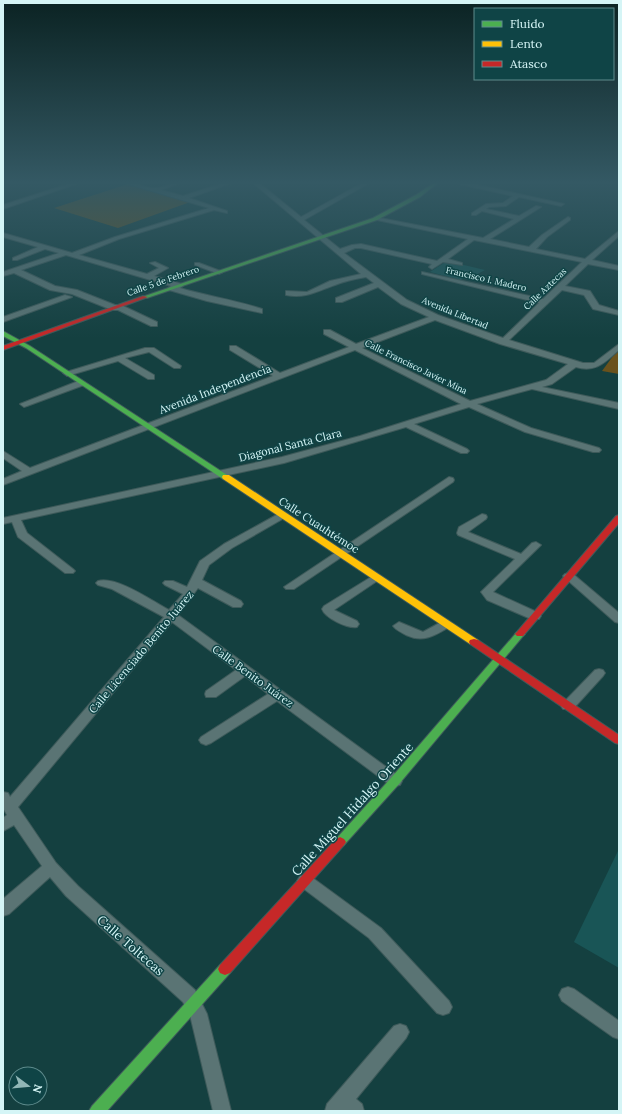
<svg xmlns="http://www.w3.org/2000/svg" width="622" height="1114" font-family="Lora,serif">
<rect width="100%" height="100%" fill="#144040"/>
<!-- built -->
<g fill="#195556">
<polygon points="447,261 485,270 472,277 467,276 461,280 430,272"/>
<polygon points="618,851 619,851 619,968 574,942"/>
</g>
<!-- green -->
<g fill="#6a521c">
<polygon points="128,184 193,201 118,228 54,208"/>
<polygon points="619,351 619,374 602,371 613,356"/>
</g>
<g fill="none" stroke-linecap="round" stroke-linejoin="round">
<defs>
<g id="street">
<polygon points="74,182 82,182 3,209 3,205"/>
<path d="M121 182C132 180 142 187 153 188 162 189 172 182 182 182L161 190 183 196 226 182H234L189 198 227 211V213L214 210 119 239 79 255 147 274 159 268 150 263 155 262 168 268 154 276 182 284 183 286 180 288C207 296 235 300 262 309V313L207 301 169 290 168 288 171 286 66 255 21 270 55 286 77 290 115 305H121L157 322V326H151L118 310H112L72 294 50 290 14 273 3 276V272L59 253 45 249 17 260H13V258L38 247 3 237V233L72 253 115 237 209 208Z"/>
<path d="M252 182H258L301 217 364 182H371L304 220 340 249 352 245 361 244 437 261 468 239 377 220 375 219V217L483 238 514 219 482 211 476 215H472V213L486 204 503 203 513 196 459 184 456 182H465L564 204 561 206 519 197 506 206 489 207 486 209 519 216 536 206 541 207 490 239 529 247 542 235 568 217 570 218V220L547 237 536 249 585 259 619 231V236L592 260 619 266V270L588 264 565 286 590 291 599 305 619 311V315L593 309 584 295 562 290 509 340 583 363H594L619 344V350C605 362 596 373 576 367L552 384 542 387 619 403V409L532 389 477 404 531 428 599 448 601 450 599 452H593L525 432 469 407 414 424 467 449 469 451 467 453H461L406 427 284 463 21 520 27 533 73 569 75 571 73 573H65L18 537 12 522 3 524V518L282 457 360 436 461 404 355 350 3 485V479L22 471 3 458V451L30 468 273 376 230 350V346H236L280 373 349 347 324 334V330H330L356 344 429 317 401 304 378 287 342 302H336V298L374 283 366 277C355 279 345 281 335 285 317 291 306 299 286 295V291L307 292 330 281 361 274ZM474 240 582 262 543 299 422 272V274L539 303 503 338 438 315 407 300 344 253 355 248H361L432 264 429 267 432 269 443 262 462 265V263L448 259ZM435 320 500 344 568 364 546 380 470 401 362 348Z"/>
<polygon points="195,263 199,263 223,272 219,274 195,265"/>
<polygon points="65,295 72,297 3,322 3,317"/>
<polygon points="145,348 154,348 181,366 180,368 174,368 149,352 125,358 154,375 154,379 148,379 118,361 67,376 63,373"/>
<polygon points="81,380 85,383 84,385 27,406 24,407 20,404"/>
<polygon points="449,477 453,478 454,480 453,482 294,589 286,589 284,587"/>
<path d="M282 512 287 515 286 517 232 548 209 565 202 580 241 601 243 604 241 607H233L198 588 178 615 400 777 402 781 400 785 395 786 390 785 277 701 211 743 206 745 201 743 199 740 201 737 268 694 245 676 216 697H206L205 694 206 691 236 670 172 622 18 807 56 863 78 886 195 990 207 1014 231 1111H213L190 1015 183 1002 66 896 50 877 9 914 3 916V899L42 866 14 825 3 831V818L7 815 3 808V792L8 793 10 797 164 617 112 589 98 585 96 583 98 581C117 576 152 601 169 610L183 594 165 585 163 583 165 581H173L187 587 200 561 224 544Z"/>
<polygon points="482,514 486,515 487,517 486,519 468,532 521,554 532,543 536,542 541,545 493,592 539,613 541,616 539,619 531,619 487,600 481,592 515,559 458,535 457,533 459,527"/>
<polygon points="569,573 573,574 619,613 619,623 615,622 565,578 563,576 565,574"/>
<path d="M376 574 382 577 380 579 334 610 357 621 359 624 357 627C348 629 325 618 322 609L324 606Z"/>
<path d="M445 620 451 624 449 627C434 636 423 643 406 635 401 632 396 630 393 626L399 622 423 632Z"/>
<polygon points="599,669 603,670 605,673 603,676 573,709 563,709 561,706 563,703 595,670"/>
<polygon points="305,875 310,876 381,928 449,1001 452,1007 449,1013 443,1015 437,1013 369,938 300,886 297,881 300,876"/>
<polygon points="568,987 574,989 619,1021 619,1039 613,1037 562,1001 559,995 562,989"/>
<polygon points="400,1024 406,1026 409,1032 406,1038 356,1099 362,1104 364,1111 325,1111 327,1104 394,1026"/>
</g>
<g id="fast">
<polygon points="435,182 439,182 420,197 377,220 147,298 142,297 373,218 416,195"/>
<polygon points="3,331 30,346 230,477 229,479 223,479 26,348 3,336"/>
<polygon points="520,631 523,632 525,634 523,636 399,784 344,845 340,847 336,845 334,842 336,839 391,778 517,632"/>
<polygon points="225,963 230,965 232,969 230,973 107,1111 89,1111 92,1106 220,965"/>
</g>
<polygon id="slow" points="223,475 229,475 478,640 479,642 478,644 470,644 223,479 222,477"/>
<g id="jam">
<polygon points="143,296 148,297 3,350 3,346"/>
<polygon points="619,515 619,523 523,636 517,636 515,634 517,632 616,516"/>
<polygon points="474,639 478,640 619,735 619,744 615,743 470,644 469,642 470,640"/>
<polygon points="340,837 344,839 346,842 344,845 230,973 225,975 220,973 218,969 220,965 336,839"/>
</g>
</defs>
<!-- street casing -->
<use href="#street" stroke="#3e5a5a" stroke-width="2"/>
<!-- fast casing -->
<use href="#fast" stroke="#3e5a5a" stroke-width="2"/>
<!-- slow casing -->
<use href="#slow" stroke="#3e5a5a" stroke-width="2"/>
<!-- jam casing -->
<use href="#jam" stroke="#3e5a5a" stroke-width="2"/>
<!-- street -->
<use href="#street" fill="#5a7474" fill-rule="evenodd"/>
<!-- fast -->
<use href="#fast" fill="#4caf50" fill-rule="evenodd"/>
<!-- slow -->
<use href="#slow" fill="#ffc107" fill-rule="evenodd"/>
<!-- jam -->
<use href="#jam" fill="#c62828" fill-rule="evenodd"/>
</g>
<!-- sky -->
<linearGradient id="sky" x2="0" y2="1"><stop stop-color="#0b2323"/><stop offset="0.54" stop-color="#345964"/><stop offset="1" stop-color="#345964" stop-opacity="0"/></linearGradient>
<rect width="622" height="338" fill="url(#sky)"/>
<g text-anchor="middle" stroke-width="3" stroke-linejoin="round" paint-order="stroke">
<!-- far-street labels -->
<g font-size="9" fill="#d5f5f6" stroke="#0f4446">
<text transform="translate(486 279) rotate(13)" y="3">Francisco I. Madero</text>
<text transform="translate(163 281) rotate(-19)" y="3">Calle 5 de Febrero</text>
<text transform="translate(545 289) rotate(-44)" y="3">Calle Aztecas</text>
<text transform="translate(455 313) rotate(22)" y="3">Avenida Libertad</text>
<text transform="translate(416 367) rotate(26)" y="3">Calle Francisco Javier Mina</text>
</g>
<!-- street labels -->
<g font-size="11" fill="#d5f5f6" stroke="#0f4446">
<text transform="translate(215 389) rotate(-21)" y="4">Avenida Independencia</text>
<text transform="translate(290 445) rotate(-14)" y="4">Diagonal Santa Clara</text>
<text transform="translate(319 525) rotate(33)" y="4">Calle Cuauhtémoc</text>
<text transform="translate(141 652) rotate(-50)" y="4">Calle Licenciado Benito Juárez</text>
<text transform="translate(253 676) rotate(36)" y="4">Calle Benito Juárez</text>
</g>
<!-- near-street labels -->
<g font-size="13" fill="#d5f5f6" stroke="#0f4446">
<text transform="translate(352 809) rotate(-48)" y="5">Calle Miguel Hidalgo Oriente</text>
<text transform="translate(131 945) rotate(41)" y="5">Calle Toltecas</text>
</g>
</g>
<!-- border -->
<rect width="622" height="1114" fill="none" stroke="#d5f5f6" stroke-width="8"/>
<!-- legend -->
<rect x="474" y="8" width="140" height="72" fill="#0f4446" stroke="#5e8b8c"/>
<rect x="482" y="21" width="20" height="6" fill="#4caf50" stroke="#5e8b8c"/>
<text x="510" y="28" font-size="12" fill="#d5f5f6">Fluido</text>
<rect x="482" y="41" width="20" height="6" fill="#ffc107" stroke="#5e8b8c"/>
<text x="510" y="48" font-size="12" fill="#d5f5f6">Lento</text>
<rect x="482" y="61" width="20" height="6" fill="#c62828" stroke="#5e8b8c"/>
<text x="510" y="68" font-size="12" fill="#d5f5f6">Atasco</text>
<!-- north arrow -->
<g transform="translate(28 1086) rotate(106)"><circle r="19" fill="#0f4446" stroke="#5e8b8c"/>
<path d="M0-3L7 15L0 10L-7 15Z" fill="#91b6b6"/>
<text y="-6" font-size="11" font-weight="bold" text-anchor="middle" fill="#d5f5f6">N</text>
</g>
</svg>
